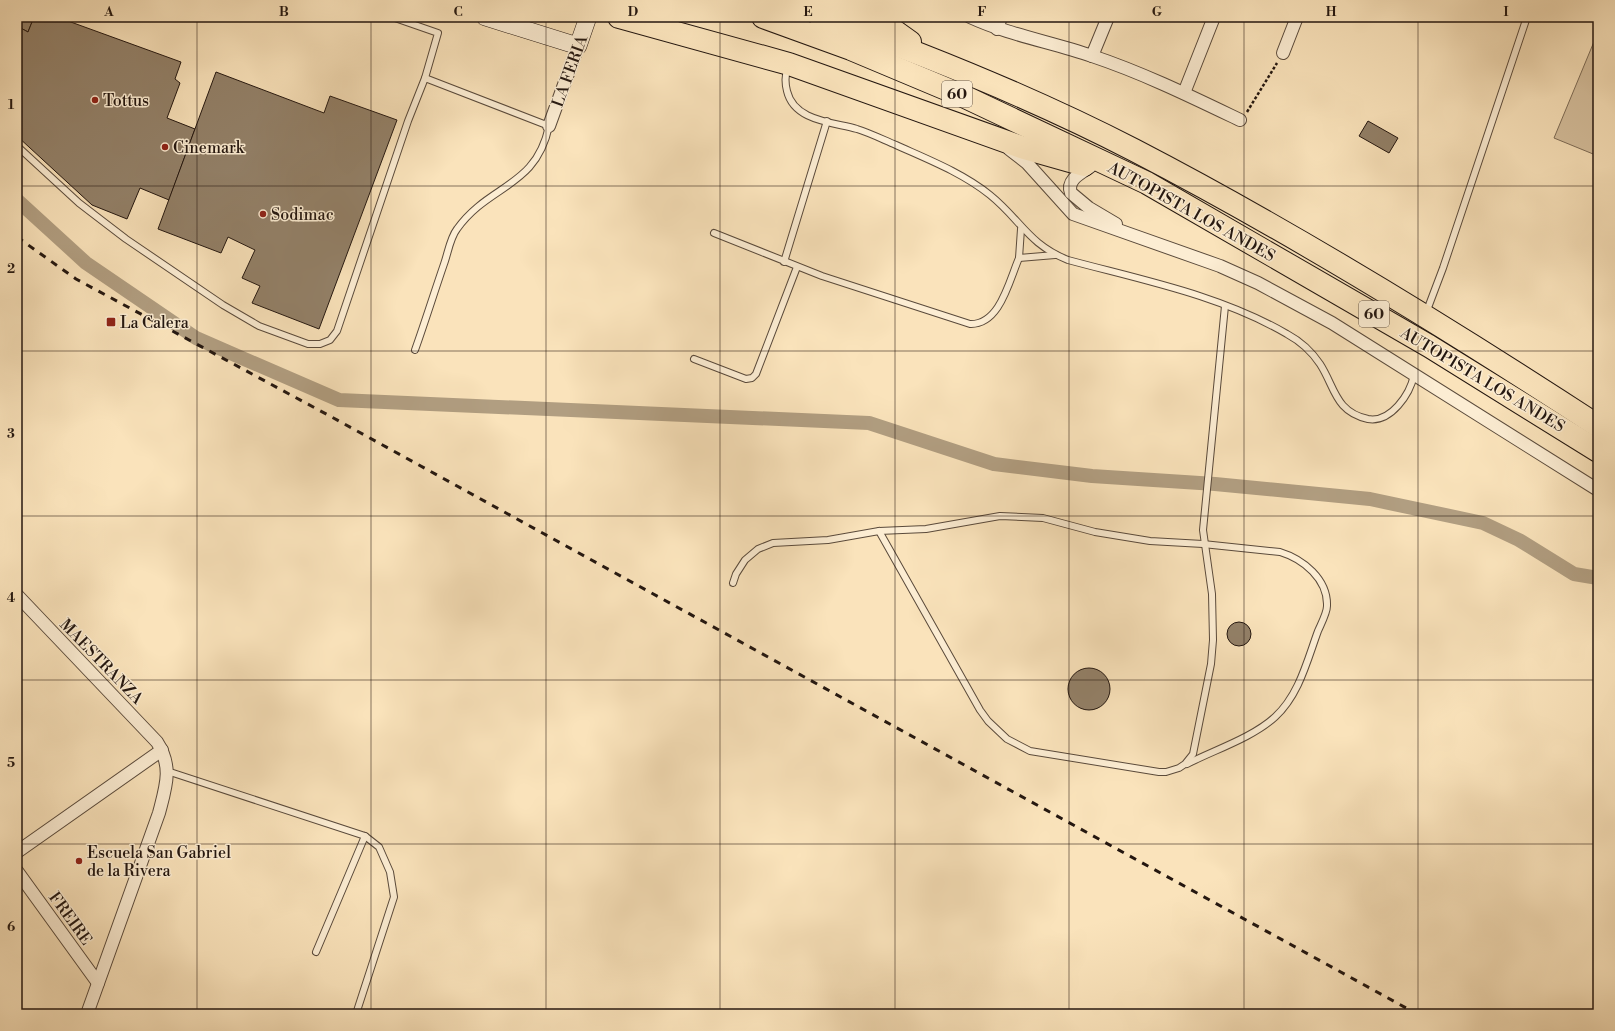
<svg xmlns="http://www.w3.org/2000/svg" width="1615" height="1031" font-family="'Libre Bodoni',serif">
<rect width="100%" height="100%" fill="#fae3bb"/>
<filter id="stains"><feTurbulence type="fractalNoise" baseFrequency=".005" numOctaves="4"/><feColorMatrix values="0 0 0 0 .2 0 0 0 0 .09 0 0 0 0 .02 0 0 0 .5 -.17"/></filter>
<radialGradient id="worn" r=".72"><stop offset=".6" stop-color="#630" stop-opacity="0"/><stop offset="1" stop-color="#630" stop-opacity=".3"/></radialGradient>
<!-- green -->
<polygon fill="#d6c09e" stroke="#7d6c57" points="1598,32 1598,156 1554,138"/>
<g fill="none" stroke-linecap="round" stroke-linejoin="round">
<!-- canal -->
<polyline stroke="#b19e81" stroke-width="14" points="17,200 86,263 196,338 339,400 869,423 994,464 1092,476 1215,484 1370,499 1483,523 1519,540 1574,574 1598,578"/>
</g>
<!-- building -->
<g fill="#938169" stroke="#241710">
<polygon points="17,17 34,17 28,32 17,26"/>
<polygon points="34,17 57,17 181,62 175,79 180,83 167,118 195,129 169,200 140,188 127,219 92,205 17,136 17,26 28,32"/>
<polygon points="216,72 324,113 330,96 397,120 319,329 252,303 260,286 242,278 255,250 228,237 221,253 158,229"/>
<polygon points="1368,121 1398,138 1389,153 1359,136"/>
<circle cx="1239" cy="634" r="12"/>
<circle cx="1089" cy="689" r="21"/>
</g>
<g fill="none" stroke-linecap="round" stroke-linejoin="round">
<defs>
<g id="lane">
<polyline points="392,17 438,33 425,78"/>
<path d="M788 67C785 74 785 83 787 91 794 121 832 122 857 129 870 133 884 140 896 145 927 159 963 173 990 195 1021 220 1028 244 1068 260 1142 280 1220 295 1287 334 1300 341 1312 352 1320 364 1335 387 1335 412 1368 419 1391 423 1410 394 1414 375"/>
<path d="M17 146 79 203 126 239 223 305 259 326 308 344H320L330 340 337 331 408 121 425 78 549 126C536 188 489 184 457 229 450 238 448 253 444 264 434 293 425 322 415 350"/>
<polyline points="1021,229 1019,258 1055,255"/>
<path d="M714 233 822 276 970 324C1000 325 1009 281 1019 258"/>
<polyline points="784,262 827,121"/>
<polyline points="1426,313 1443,268 1527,17"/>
<polyline points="694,359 746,379 752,378 756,374 797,267"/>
<polyline points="879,531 980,710 988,721 1007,739 1030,751 1159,772 1166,772 1179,768 1185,764 1193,754 1211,664 1213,640 1212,594 1203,530 1225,306"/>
<path d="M733 583 736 574 745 560 758 549 773 543 828 540 879 531 926 529 1000 516 1043 518 1095 532 1150 541 1203 544 1280 552C1303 559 1328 579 1327 606 1327 613 1321 624 1318 631 1307 661 1299 695 1275 717 1252 738 1214 750 1187 764"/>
<polyline points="167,771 365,836 379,847 390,872 394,897 356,1014"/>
<polyline points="316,952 365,836"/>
</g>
<g id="street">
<path d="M970 17C1009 35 1051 42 1092 56 1143 73 1192 97 1240 120"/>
<polyline points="997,29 1001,17"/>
<polyline points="1283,53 1297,17"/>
<polyline points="1092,56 1108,17"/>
<polyline points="1184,93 1214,17"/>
<polyline points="549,126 578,46"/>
<polyline points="1009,149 1027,163 1073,214 1220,266 1258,283 1332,323 1598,490"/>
<path d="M1090 167C1081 173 1066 180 1071 193L1089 208 1116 224"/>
<path d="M17 595 157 742C173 767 166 786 159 813L87 1014"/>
<polyline points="17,852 162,750"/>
<polyline points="17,871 98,983"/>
</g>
<polyline id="secondary" points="485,17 578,46 588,17"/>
<g id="highway">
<polyline points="619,17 789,64 1024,148 1084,165"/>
<polyline points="763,17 851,49 963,96 1147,183 1429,346 1598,451"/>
<path d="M820 17C927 55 1033 98 1134 150 1294 233 1448 328 1598 426"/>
<polyline points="875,17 910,42"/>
</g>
</defs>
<!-- lane casing -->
<use href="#lane" stroke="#5a4a3b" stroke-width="8"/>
<!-- street casing -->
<use href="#street" stroke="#5a4a3b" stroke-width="14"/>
<!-- secondary casing -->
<use href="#secondary" stroke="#241710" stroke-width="18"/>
<!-- highway casing -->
<use href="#highway" stroke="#241710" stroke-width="24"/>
<!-- path -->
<polyline stroke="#241710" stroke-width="2.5" stroke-dasharray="3 2" stroke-linecap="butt" points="1247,112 1277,63"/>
<!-- lane -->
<use href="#lane" stroke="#fcedd3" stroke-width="6"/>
<!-- street -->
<use href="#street" stroke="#fcedd3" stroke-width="12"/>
<!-- secondary -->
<use href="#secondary" stroke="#fcedd3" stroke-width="17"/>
<!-- highway -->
<use href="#highway" stroke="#fae3bb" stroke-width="22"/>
<!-- rail -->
<polyline stroke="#241710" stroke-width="3" stroke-dasharray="7 7" stroke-linecap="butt" points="17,237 76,279 328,415 1417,1014"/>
</g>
<!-- grid -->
<path fill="none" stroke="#241710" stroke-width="1" stroke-opacity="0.55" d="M197 17V1014M371 17V1014M546 17V1014M720 17V1014M895 17V1014M1069 17V1014M1244 17V1014M1418 17V1014M17 186H1598M17 351H1598M17 516H1598M17 680H1598M17 844H1598"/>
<!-- markers -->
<g fill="#8f2418" stroke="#fcedd3" stroke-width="1.5">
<circle cx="95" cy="100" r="4"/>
<circle cx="165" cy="147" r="4"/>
<circle cx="263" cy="214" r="4"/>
<rect x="106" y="317" width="10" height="10" rx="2"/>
<circle cx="79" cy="861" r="4"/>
</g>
<g text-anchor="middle" stroke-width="3" stroke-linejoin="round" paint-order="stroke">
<!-- shield labels -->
<g fill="#fcedd3" stroke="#65574a" stroke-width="1">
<rect x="942" y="81" width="30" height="26" rx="3"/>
<rect x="1359" y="301" width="30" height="26" rx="3"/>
</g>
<g font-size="15" font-weight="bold" fill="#241710">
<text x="957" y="99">60</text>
<text x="1374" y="319">60</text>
</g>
<!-- street labels -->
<g font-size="16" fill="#241710" stroke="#fcedd3">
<text transform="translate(569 71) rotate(-70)" y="6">LA FERIA</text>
<text transform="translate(1192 211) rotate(29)" y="6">AUTOPISTA LOS ANDES</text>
<text transform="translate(1483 379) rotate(31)" y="6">AUTOPISTA LOS ANDES</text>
<text transform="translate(102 661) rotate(46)" y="6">MAESTRANZA</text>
<text transform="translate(71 918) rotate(54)" y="6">FREIRE</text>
</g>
<!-- poi labels -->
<g font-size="16" fill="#241710" stroke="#fcedd3" text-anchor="start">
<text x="103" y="106">Tottus</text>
<text x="173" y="153">Cinemark</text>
<text x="271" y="220">Sodimac</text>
<text x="120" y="328">La Calera</text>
<text x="87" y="858">Escuela San Gabriel<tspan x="87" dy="18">de la Rivera</tspan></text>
</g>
</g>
<!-- margin -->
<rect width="1615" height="1031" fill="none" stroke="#fae3bb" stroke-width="44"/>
<rect x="22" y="22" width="1571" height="987" fill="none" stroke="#241710" stroke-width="1.5"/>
<g font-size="13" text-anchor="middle" font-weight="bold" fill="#241710">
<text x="109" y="16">A</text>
<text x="284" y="16">B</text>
<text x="458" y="16">C</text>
<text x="633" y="16">D</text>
<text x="808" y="16">E</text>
<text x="982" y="16">F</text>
<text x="1157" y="16">G</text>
<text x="1331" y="16">H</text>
<text x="1506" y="16">I</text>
<text x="11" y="109">1</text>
<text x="11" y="273">2</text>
<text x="11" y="438">3</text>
<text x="11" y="602">4</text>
<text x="11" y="767">5</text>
<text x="11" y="931">6</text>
</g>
<rect width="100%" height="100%" filter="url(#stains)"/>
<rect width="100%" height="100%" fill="url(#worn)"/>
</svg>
